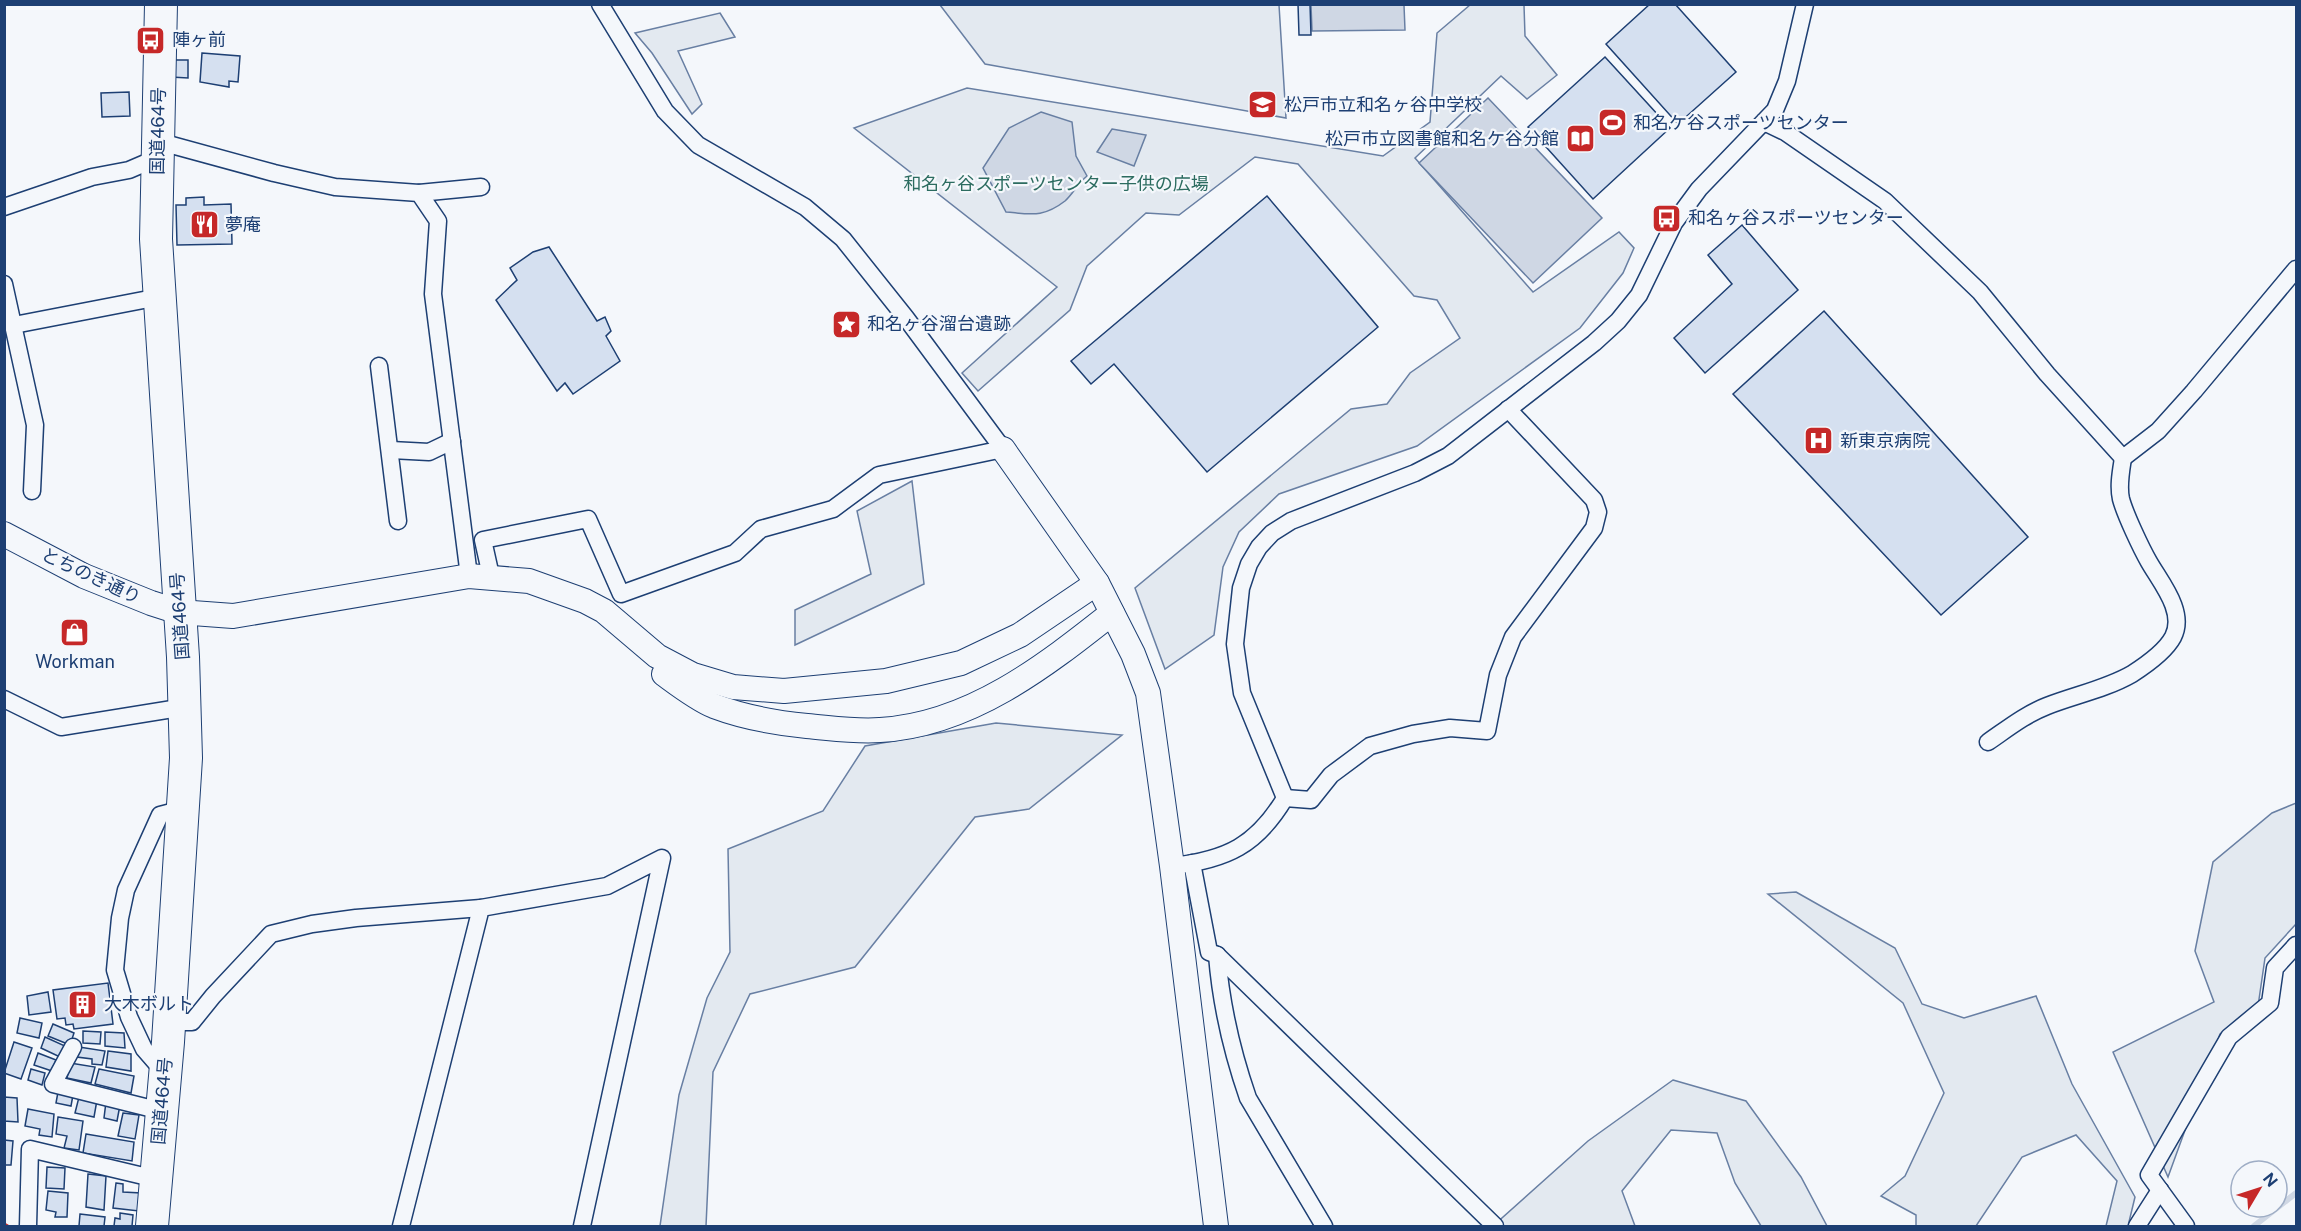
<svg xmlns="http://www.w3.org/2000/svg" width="2301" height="1231" font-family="'Public Sans','Noto Sans JP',sans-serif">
<rect width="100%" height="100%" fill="#f4f7fb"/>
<!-- green -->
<g fill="#e3e9f0" stroke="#687fa3" stroke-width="1.5">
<polygon points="940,5 1279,5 1286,118 985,64"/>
<polygon points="1470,5 1524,5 1525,36 1557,75 1527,99 1501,76 1415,158 1533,292 1619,232 1634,248 1623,273 1580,328 1417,446 1279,494 1239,532 1223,567 1214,635 1165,669 1135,588 1351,409 1387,404 1410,373 1460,338 1437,300 1414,296 1298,164 1255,157 1179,215 1146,213 1087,266 1070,310 978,391 962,373 1057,287 854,128 967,88 1383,156 1430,122 1437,33"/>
<polygon points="720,13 735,37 678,51 702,104 692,114 652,53 635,33"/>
<polygon points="912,481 924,584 795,645 795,610 871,574 857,511"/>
<polygon points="996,723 1122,735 1029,809 975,817 855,967 750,994 713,1072 706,1226 660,1226 679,1095 707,998 730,952 728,849 823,811 865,746"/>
<polygon points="2296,803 2296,924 2265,958 2257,1013 2220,1034 2168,1177 2113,1052 2214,1002 2195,951 2213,862 2272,813"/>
<polygon points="1796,892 1895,948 1922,1004 1964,1018 2036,996 2072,1084 2135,1197 2128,1226 2106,1226 2117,1181 2076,1135 2022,1157 1976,1226 1916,1226 1916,1215 1881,1196 1905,1176 1944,1093 1903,1003 1768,894"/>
<polygon points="1673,1080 1746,1101 1801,1177 1827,1226 1761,1226 1735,1183 1717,1133 1671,1130 1622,1191 1635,1226 1493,1226 1588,1141"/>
</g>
<!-- water -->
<g fill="#cfd7e4" stroke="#687fa3" stroke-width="1.5">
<polygon points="1311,5 1404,5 1405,30 1312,31"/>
<polygon points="1488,98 1602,218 1533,283 1419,163"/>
<path d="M1041 112 1072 122 1076 156 1087 176C1078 183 1073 194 1065 201 1043 218 1031 214 1006 212L983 168 1009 128Z"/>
<polygon points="1112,129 1146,135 1134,166 1097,152"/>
</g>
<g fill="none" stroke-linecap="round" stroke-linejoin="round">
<!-- stream -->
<polyline stroke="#cfd7e4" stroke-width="6" points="2254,1226 2296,1193"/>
</g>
<!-- building -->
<g fill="#d5e0f0" stroke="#1d3f73" stroke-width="1.5">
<polygon points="1298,4 1310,4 1311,35 1299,35"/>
<polygon points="1650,4 1675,4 1736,72 1678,124 1606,44"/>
<polygon points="202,53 240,56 238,82 229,81 229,87 200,82"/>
<polygon points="1605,57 1670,128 1593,199 1528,127"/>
<polygon points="171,60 188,60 188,78 171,77"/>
<polygon points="129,92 130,116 102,117 101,93"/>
<polygon points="1267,196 1378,327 1207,472 1114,364 1091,384 1071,361"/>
<polygon points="204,197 204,205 231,204 232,244 177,245 176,205 186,205 186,198"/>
<polygon points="1742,225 1798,290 1705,373 1674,338 1732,284 1708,255"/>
<polygon points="549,247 597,321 605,317 611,331 606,336 620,361 573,394 565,383 557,391 496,300 517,280 510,268 533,252"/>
<polygon points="1824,311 2028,537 1941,615 1733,394"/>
<polygon points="108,983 113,1024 74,1029 73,1024 66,1025 65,1018 57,1019 53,990"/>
<polygon points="48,992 51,1012 29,1015 27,996"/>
<polygon points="20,1018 42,1023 39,1038 17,1033"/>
<polygon points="53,1024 74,1033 70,1045 48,1036"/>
<polygon points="83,1031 101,1032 100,1044 83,1043"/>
<polygon points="105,1032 124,1033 125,1048 105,1046"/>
<polygon points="45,1037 65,1046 60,1057 41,1048"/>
<polygon points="14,1042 32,1048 21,1079 4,1073"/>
<polygon points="79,1047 105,1051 102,1065 92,1064 92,1059 77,1057"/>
<polygon points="108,1051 131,1054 131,1071 106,1067"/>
<polygon points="38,1053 56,1060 52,1071 34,1065"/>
<polygon points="70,1063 95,1067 91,1083 67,1078"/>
<polygon points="31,1069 45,1073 42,1085 28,1080"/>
<polygon points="99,1069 134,1076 131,1093 95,1084"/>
<polygon points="58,1092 73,1095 71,1106 56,1103"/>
<polygon points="4,1097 17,1098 18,1122 4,1121"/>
<polygon points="79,1097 97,1100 94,1117 75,1113"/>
<polygon points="106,1102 120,1105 117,1121 104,1118"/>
<polygon points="28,1109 54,1114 52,1137 39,1135 40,1129 25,1126"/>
<polygon points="123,1113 139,1115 135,1139 118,1136"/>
<polygon points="58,1117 83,1121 79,1150 64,1148 67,1136 56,1134"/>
<polygon points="86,1134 134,1142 132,1161 83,1153"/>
<polygon points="4,1140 13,1141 11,1165 4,1165"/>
<polygon points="47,1167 65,1168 64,1189 46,1188"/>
<polygon points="88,1174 106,1176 104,1210 86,1207"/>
<polygon points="116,1183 123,1184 123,1192 141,1193 139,1211 113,1208"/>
<polygon points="48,1191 68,1193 67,1217 55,1217 56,1212 46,1210"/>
<polygon points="120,1213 133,1215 132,1226 114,1226 115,1218 120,1219"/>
<polygon points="80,1214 105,1217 104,1226 79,1226"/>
</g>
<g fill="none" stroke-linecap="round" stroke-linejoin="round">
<defs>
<g id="street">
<polyline points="1764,122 1785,132 1885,201 1980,292 2047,374 2123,458 2158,431 2194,391 2296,269"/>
<polyline points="157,141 274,173 335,187 419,193 438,221 433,294 469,576"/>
<polyline points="419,193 481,187"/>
<polyline points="4,207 92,177 129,170 157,158"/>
<polyline points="4,284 35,425 32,491"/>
<polyline points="14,325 159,297"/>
<polyline points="379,366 398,521"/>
<polyline points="391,450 429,452 452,441"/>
<polyline points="491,576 483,540 588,519 621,594 735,553 761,529 833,509 879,475 1003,449 906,318 843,239 805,207 698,145 665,111 600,4"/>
<polyline points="4,699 61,727 185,707"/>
<path d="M1988 742C2007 729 2026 714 2047 706 2075 695 2106 689 2132 674 2146 665 2165 652 2173 637 2186 612 2161 583 2149 562 2141 548 2125 514 2121 499 2118 486 2121 471 2123 458"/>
<polyline points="1285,798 1311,800 1331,775 1370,746 1413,734 1450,728 1487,731 1498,675 1513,637 1594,528 1598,512 1594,500 1508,409"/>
<path d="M1192 863 1209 952 1217 955C1221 1004 1232 1052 1248 1098L1324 1226"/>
<path d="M1172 866C1227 860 1257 845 1285 798L1242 693 1235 644 1241 588 1249 564 1259 547 1272 533 1291 521 1415 473 1448 456 1594 343 1618 321 1639 295 1674 223 1699 189 1775 110 1787 81 1805 4"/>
<polyline points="1217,955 1495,1226"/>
<polyline points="169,1022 192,1022 213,996 271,934 312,924 356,918 481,908"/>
<polyline points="73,1047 53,1084 161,1111"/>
<polyline points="164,1072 144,1049 129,1017 115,970 120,918 126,890 160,815 183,809"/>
<polyline points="28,1226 30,1149 156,1179"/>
<polyline points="401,1226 481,908 607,886 662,858 582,1226"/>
<polyline points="2137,1226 2160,1190"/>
<polyline points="2186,1226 2149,1175 2229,1037 2270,1003 2275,968 2296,945"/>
</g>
<g id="secondary">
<polyline points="1003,449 1097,583 1133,654 1148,693 1172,866 1216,1226"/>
<polyline points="4,534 84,576 151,603 179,612 233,616 469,576 529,581 585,601 604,611 657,656 693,675 733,687 784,691 886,681 961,663 1020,635 1097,583"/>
<path d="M664 674C679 685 697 699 714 706 743 717 777 723 807 726 831 728 856 732 880 730 970 725 1045 666 1112 613"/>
</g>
<polyline id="highway" points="152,1226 168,1042 186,758 183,657 156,239 161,4"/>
</defs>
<!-- street casing -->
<use href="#street" stroke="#1d3f73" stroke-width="19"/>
<!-- secondary casing -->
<use href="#secondary" stroke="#1d3f73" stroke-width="26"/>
<!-- highway casing -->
<use href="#highway" stroke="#1d3f73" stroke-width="34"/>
<!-- street -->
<use href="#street" stroke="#f4f7fb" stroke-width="16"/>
<!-- secondary -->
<use href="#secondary" stroke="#f4f7fb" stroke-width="24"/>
<!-- highway -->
<use href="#highway" stroke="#f4f7fb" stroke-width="32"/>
<!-- power -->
<polyline stroke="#c62828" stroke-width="1.5" stroke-dasharray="21 4.5 3 4.5" stroke-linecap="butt" points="4,1223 9,1226"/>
</g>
<!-- icons -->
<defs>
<symbol id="bus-square" viewBox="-11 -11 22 22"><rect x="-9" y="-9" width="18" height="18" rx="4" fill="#c62828" stroke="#f4f7fb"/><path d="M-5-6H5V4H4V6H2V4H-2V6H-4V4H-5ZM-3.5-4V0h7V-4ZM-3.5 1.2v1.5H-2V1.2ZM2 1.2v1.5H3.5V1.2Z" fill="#fff"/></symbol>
<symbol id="school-square" viewBox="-11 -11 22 22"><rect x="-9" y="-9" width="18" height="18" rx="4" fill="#c62828" stroke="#f4f7fb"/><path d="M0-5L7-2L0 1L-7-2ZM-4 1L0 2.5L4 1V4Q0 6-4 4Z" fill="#fff"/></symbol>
<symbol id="stadium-square" viewBox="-11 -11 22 22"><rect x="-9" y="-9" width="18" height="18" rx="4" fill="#c62828" stroke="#f4f7fb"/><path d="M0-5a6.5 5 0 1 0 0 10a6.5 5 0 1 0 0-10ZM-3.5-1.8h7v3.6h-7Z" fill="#fff"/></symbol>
<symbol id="library-square" viewBox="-11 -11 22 22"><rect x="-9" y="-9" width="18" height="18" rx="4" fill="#c62828" stroke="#f4f7fb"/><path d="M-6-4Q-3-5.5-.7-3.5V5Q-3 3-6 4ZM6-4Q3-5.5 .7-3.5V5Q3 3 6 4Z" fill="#fff"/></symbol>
<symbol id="restaurant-square" viewBox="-11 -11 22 22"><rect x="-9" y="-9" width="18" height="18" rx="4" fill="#c62828" stroke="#f4f7fb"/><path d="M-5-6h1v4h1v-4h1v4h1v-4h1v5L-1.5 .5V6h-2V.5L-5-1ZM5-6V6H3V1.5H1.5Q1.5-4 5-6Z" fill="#fff"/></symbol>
<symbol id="sight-square" viewBox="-11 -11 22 22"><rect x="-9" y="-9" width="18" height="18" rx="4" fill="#c62828" stroke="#f4f7fb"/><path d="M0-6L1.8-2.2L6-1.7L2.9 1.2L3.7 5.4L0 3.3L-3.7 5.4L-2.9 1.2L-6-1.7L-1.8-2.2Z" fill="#fff"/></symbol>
<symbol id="hospital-square" viewBox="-11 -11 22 22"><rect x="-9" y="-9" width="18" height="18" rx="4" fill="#c62828" stroke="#f4f7fb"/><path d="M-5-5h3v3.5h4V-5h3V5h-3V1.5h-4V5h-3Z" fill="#fff"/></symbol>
<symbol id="shop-square" viewBox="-11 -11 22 22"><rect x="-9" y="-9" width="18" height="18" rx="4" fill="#c62828" stroke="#f4f7fb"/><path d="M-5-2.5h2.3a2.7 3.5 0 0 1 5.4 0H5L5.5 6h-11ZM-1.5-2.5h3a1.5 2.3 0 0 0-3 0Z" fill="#fff"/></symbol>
<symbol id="building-square" viewBox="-11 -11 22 22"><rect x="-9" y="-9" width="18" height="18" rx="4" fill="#c62828" stroke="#f4f7fb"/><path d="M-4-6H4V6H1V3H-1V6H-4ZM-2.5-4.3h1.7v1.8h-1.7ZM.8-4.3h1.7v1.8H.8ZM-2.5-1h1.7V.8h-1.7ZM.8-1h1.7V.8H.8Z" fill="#fff"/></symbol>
</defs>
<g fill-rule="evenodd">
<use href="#bus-square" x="134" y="24" width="33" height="33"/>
<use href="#school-square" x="1246" y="88" width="33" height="33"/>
<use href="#stadium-square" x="1596" y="106" width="33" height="33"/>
<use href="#library-square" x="1564" y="122" width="33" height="33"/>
<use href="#bus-square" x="1650" y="202" width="33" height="33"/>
<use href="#restaurant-square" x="188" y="208" width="33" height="33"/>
<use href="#sight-square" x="830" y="308" width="33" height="33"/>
<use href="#hospital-square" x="1802" y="424" width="33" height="33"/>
<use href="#shop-square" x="58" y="616" width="33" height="33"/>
<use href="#building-square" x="66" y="988" width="33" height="33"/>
</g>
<g text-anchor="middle" stroke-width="4.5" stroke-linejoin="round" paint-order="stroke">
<!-- poi labels -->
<g font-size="18" fill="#1d3f73" stroke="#f4f7fb" text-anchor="start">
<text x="172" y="46">陣ヶ前</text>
<text x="1284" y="111">松戸市立和名ヶ谷中学校</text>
<text x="1633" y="129">和名ケ谷スポーツセンター</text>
<text x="1559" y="145" text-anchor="end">松戸市立図書館和名ケ谷分館</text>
<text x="1688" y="224">和名ヶ谷スポーツセンター</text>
<text x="225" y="231">夢庵</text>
<text x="867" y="330">和名ヶ谷溜台遺跡</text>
<text x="1840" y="447">新東京病院</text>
<text x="75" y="668" text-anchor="middle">Workman</text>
<text x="104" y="1010">大木ボルト</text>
</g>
<!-- street labels -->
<g font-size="18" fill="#1d3f73" stroke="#f4f7fb">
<text transform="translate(158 131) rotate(-89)" y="6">国道464号</text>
<text transform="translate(91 576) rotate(25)" y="6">とちのき通り</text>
<text transform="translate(180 616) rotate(-94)" y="6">国道464号</text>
<text transform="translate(162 1101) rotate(-85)" y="6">国道464号</text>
</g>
<!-- park labels -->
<g font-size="18" fill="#2c6c60" stroke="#f4f7fb">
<text x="1056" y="190">和名ヶ谷スポーツセンター子供の広場</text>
</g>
</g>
<!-- border -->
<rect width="2301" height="1231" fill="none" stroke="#1d3f73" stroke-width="12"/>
<!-- north arrow -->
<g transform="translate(2259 1189) rotate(51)"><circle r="28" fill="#f4f7fb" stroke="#9eadc5" stroke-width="1.5"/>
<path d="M0-4.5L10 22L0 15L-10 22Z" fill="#c62828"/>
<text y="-9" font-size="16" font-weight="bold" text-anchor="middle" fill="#1d3f73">N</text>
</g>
</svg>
